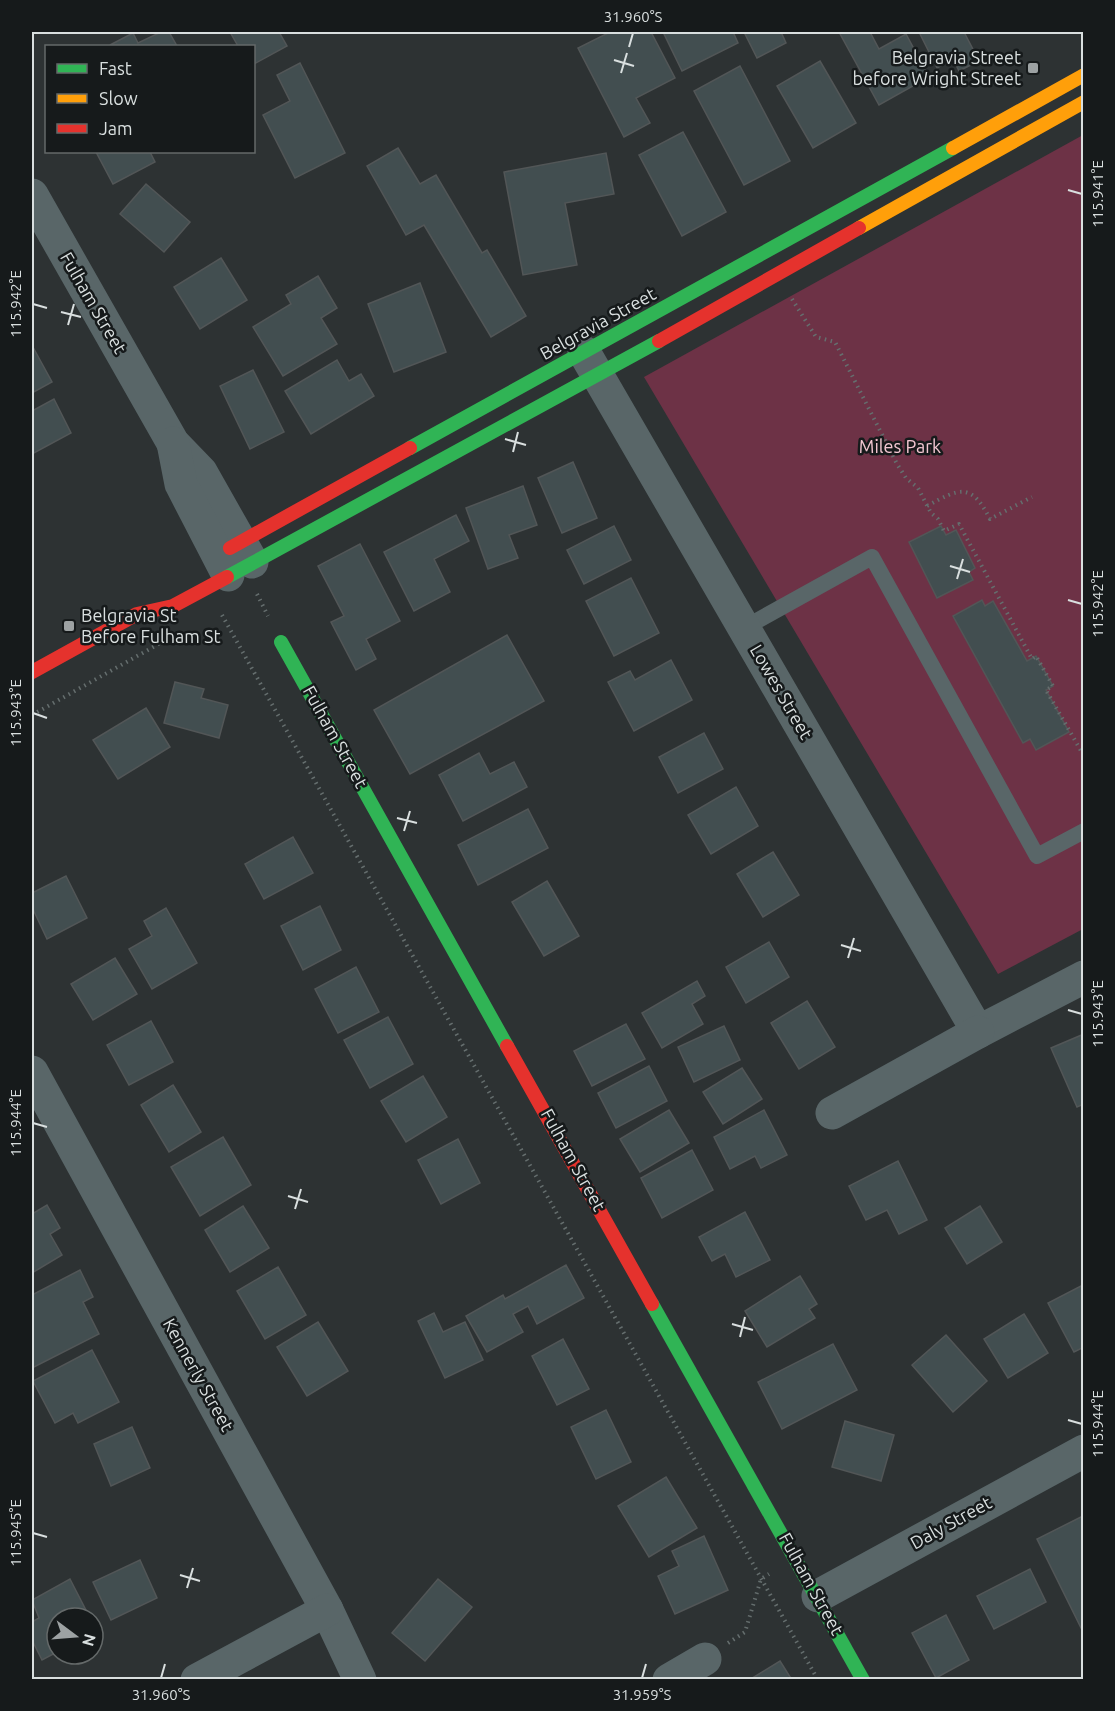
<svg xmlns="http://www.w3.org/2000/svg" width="1115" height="1711" font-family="Ubuntu,sans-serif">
<rect width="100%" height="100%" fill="#2d3233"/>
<!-- green -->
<polygon fill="#6d3246" points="1083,135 1083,929 998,974 644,377"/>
<!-- building -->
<g fill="#424e50" stroke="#525657" stroke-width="1.5">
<polygon points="161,32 169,32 177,46 110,45 133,33 138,43"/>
<polygon points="230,32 279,32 287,46 254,64 254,46 238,46"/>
<polygon points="610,32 651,32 675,78 636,98 650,123 624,137 578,48"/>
<polygon points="663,32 733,32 738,43 682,71"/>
<polygon points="744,32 781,32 786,43 757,58"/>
<polygon points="839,32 870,32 879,49 906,34 929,77 879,105"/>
<polygon points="919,32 964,32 979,61 959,71 953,59 937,68"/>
<polygon points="820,61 856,123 813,148 777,86"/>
<polygon points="300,63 345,153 295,178 263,115 290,101 277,75"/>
<polygon points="740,66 790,161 744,185 694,91"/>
<polygon points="683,132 726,212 682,236 639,155"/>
<polygon points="398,148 420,184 436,175 482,253 487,250 526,316 491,337 424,225 406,235 367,166"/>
<polygon points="96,152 150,152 155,162 113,184"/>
<polygon points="606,153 614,194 565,203 577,265 523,275 504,172"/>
<polygon points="146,184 190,222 164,252 120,214"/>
<polygon points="221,258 247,300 200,329 174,287"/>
<polygon points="318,276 337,308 321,318 337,344 283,376 253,327 291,304 286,295"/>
<polygon points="420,283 446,352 394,372 368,304"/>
<polygon points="34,349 52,382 32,393 32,351"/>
<polygon points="337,360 349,381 361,374 374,396 311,434 285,391"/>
<polygon points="253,370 284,432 250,449 220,386"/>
<polygon points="54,399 71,433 32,454 32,411"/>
<polygon points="573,462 597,518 562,533 538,478"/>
<polygon points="523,486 537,525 509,535 518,558 488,569 466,508"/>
<polygon points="456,515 469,541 434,559 450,592 414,611 384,552"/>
<polygon points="614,526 631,560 584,584 567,550"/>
<polygon points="941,526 946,535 956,530 975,568 969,572 973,580 937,598 909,542"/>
<polygon points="360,544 400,621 366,639 376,659 356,670 331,622 344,616 318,566"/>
<polygon points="631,578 659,633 614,656 586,601"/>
<polygon points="982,600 985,606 993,601 1027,661 1036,656 1053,686 1046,690 1069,732 1036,750 1030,739 1023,743 953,616"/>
<polygon points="507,635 544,701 410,774 374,710"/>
<polygon points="671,660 692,700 634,731 608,682 630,671 635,680"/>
<polygon points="175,682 204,689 201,698 228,705 219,738 164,723"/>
<polygon points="146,708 170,747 118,779 93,740"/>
<polygon points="704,733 723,769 678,793 659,757"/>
<polygon points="479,753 490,774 514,762 527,787 463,821 439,775"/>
<polygon points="736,787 758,826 711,854 688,815"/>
<polygon points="528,809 548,848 478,885 458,845"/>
<polygon points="293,837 313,873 264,899 245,864"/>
<polygon points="773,852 799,895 763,917 737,874"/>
<polygon points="66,876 87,918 47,939 32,907 32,893"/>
<polygon points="547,881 579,936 544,956 512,902"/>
<polygon points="320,906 341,950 303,970 281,926"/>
<polygon points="166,908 197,963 152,989 129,949 152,936 144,921"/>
<polygon points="769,942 789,977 746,1003 726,967"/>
<polygon points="115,958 137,994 93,1020 71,984"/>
<polygon points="356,967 379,1012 338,1033 315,989"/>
<polygon points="697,981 705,996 692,1004 703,1024 662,1048 642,1013"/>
<polygon points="807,1001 835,1047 799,1069 771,1023"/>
<polygon points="388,1017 413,1064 370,1088 344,1040"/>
<polygon points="151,1021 173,1062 129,1085 107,1045"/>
<polygon points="626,1024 645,1059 592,1086 574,1051"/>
<polygon points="724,1026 740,1060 694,1082 678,1047"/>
<polygon points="1084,1034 1084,1104 1077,1107 1051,1048"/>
<polygon points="649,1066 667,1101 616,1128 598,1093"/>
<polygon points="742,1068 762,1099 723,1124 703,1092"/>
<polygon points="423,1076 447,1117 406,1142 381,1101"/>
<polygon points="173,1085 201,1132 169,1152 141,1105"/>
<polygon points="669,1110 689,1143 640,1172 620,1139"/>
<polygon points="764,1110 787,1155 761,1168 755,1156 730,1169 714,1137"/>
<polygon points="223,1137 251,1185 200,1216 171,1167"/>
<polygon points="458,1139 480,1183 441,1204 418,1160"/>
<polygon points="692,1150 713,1190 662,1218 641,1178"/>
<polygon points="898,1161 927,1220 899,1234 887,1210 866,1220 849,1186"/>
<polygon points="47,1205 60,1228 50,1234 62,1255 32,1273 32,1214"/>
<polygon points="243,1206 269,1248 230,1272 205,1230"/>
<polygon points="980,1206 1002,1242 967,1264 945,1228"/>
<polygon points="745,1212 770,1260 736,1277 725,1254 712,1261 699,1237"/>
<polygon points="566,1265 584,1298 537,1324 528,1306 513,1314 523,1332 487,1352 466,1316 503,1295 505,1299"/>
<polygon points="278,1267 306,1315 265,1339 237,1291"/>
<polygon points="80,1270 93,1297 83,1302 99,1334 32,1368 32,1295"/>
<polygon points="800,1276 817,1304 809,1309 815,1318 767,1347 745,1311"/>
<polygon points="1081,1286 1084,1290 1084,1347 1074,1352 1048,1303"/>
<polygon points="434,1313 443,1332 465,1322 483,1360 445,1378 418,1321"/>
<polygon points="1024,1314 1048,1353 1008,1378 984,1339"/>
<polygon points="318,1322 348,1371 307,1396 277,1347"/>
<polygon points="946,1335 987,1381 953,1412 912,1365"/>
<polygon points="563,1339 589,1389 557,1405 532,1356"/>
<polygon points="833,1344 857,1390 782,1429 758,1382"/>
<polygon points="92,1350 119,1402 78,1423 73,1413 55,1423 33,1381"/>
<polygon points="606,1410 631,1462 596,1479 571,1427"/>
<polygon points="845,1421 894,1435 881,1481 832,1467"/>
<polygon points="132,1427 150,1468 111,1486 94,1444"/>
<polygon points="666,1477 697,1528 649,1557 618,1506"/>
<polygon points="1083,1516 1084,1517 1084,1634 1037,1539"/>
<polygon points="704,1536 728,1590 675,1614 658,1576 679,1566 672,1551"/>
<polygon points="140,1560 157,1598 111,1620 93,1582"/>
<polygon points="1030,1569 1046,1602 994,1629 977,1596"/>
<polygon points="70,1579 90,1618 57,1618 57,1652 42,1660 32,1640 32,1622 39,1618 32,1600"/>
<polygon points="438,1579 472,1607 425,1661 392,1633"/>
<polygon points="946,1615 969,1660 936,1678 912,1633"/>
<polygon points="780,1661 792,1680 749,1680"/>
</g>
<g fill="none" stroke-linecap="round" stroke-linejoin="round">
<!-- path -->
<g stroke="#656e6e" stroke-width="4" stroke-dasharray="1.5 4.5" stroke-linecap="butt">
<polyline points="792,299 816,337 835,342 897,464 906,478 918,488 931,513 938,519 944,531 959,524 1032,659 1036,656 1053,686 1046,690 1084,756"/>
<path d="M927 506C960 488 971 482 990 519L1032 497"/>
<polyline points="257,594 268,616"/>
<polyline points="222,615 818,1680"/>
<polyline points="32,715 164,641"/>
<polyline points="728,1643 745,1632 761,1579 769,1574"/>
</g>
<!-- lane -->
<polyline stroke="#596668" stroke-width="16" points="744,628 872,557 1037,856 1084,831"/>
<!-- street -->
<g stroke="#596668" stroke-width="33">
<polyline points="32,195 173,443 201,472 252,562"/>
<polyline points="584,352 978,1032 1084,977"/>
<polyline points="173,443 181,484 228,575"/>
<polyline points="32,1072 327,1610 360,1680"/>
<polyline points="832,1113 978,1032"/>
<polyline points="818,1596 1084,1451"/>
<polyline points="197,1680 327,1610"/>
<polyline points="669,1680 705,1659"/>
</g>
<!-- fast -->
<g stroke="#30b455" stroke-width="14">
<polyline points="410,448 953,148"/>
<polyline points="227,577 659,341"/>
<polyline points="281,642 507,1046"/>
<polyline points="652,1304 863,1680"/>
</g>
<!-- slow -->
<g stroke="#ff9f0a" stroke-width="14">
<polyline points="953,148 1084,75"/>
<polyline points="859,228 1084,102"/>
</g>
<!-- jam -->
<g stroke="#e5322d" stroke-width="14">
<polyline points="659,341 859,228"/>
<polyline points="230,548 410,448"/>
<polyline points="32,672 137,614 173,606 227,577"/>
<polyline points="507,1046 652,1304"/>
</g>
</g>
<!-- ticks -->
<path fill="none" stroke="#d9dfdf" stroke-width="2" d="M629 47 633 33M614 60 634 66M621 73 627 53M1068 190 1082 194M33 304 47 308M61 312 81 317M68 325 74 304M505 439 526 445M513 452 518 432M950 566 970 572M957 579 963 559M1068 600 1082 604M33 713 47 718M397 818 417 823M404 831 410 811M841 945 861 951M848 958 854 938M1068 1010 1082 1014M33 1123 47 1127M288 1196 308 1202M295 1209 301 1189M732 1324 753 1330M740 1337 745 1317M1068 1420 1082 1424M33 1533 47 1537M180 1575 200 1581M187 1588 193 1568M161 1678 165 1664M642 1678 646 1664"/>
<!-- markers -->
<g fill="#9da2a3" stroke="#161a1b" stroke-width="2">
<rect x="1027" y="62" width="12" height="12" rx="3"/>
<rect x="63" y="620" width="12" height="12" rx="3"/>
</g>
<g text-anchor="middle" stroke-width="5" stroke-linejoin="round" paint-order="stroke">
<!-- poi labels -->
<g font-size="18" fill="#d9dfdf" stroke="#161a1b" text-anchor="end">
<text x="1021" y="64">Belgravia Street<tspan x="1021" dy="21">before Wright Street</tspan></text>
<text x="81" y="622" text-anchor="start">Belgravia St<tspan x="81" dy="21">Before Fulham St</tspan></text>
</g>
<!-- street labels -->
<g font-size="18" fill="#d9dfdf" stroke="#161a1b">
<text transform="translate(93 303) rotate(60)" y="6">Fulham Street</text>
<text transform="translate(598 324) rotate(-29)" y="6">Belgravia Street</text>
<text transform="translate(781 692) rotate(60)" y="6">Lowes Street</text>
<text transform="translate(335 737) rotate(61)" y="6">Fulham Street</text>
<text transform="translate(573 1160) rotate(61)" y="6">Fulham Street</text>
<text transform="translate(198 1375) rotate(61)" y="6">Kennerly Street</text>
<text transform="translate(951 1523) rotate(-29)" y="6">Daly Street</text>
<text transform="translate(811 1584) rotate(61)" y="6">Fulham Street</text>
</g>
<!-- park labels -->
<g font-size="18" fill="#f3c7d2" stroke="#161a1b">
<text x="900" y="453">Miles Park</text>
</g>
</g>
<!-- border -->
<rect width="1115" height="1711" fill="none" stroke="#161a1b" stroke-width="66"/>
<!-- legend -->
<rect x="45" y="45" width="210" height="108" fill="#161a1b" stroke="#646969" stroke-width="1.5"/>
<rect x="57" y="64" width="30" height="9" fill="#30b455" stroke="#646969" stroke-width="1.5"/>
<text x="99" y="75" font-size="18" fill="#d9dfdf">Fast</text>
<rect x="57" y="94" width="30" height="9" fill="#ff9f0a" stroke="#646969" stroke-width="1.5"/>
<text x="99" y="105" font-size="18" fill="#d9dfdf">Slow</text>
<rect x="57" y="124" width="30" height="9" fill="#e5322d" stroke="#646969" stroke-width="1.5"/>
<text x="99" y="135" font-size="18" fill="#d9dfdf">Jam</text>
<!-- north arrow -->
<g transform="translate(75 1636) rotate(106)"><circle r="28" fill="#161a1b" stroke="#646969" stroke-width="1.5"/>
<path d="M0-4.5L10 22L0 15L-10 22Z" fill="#9da2a3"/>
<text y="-9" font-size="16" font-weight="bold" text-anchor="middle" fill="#d9dfdf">N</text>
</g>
<rect x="33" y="33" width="1049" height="1645" fill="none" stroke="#d9dfdf" stroke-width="2"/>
<g font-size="15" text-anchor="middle" fill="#d9dfdf">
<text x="633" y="22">31.960°S</text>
<text transform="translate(1098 194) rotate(-90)" y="5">115.941°E</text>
<text transform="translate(16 304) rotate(-90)" y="5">115.942°E</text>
<text transform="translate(1098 604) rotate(-90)" y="5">115.942°E</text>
<text transform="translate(16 713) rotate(-90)" y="5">115.943°E</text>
<text transform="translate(1098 1014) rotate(-90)" y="5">115.943°E</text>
<text transform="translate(16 1123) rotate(-90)" y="5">115.944°E</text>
<text transform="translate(1098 1424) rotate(-90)" y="5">115.944°E</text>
<text transform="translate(16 1533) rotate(-90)" y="5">115.945°E</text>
<text x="161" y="1700">31.960°S</text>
<text x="642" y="1700">31.959°S</text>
</g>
</svg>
